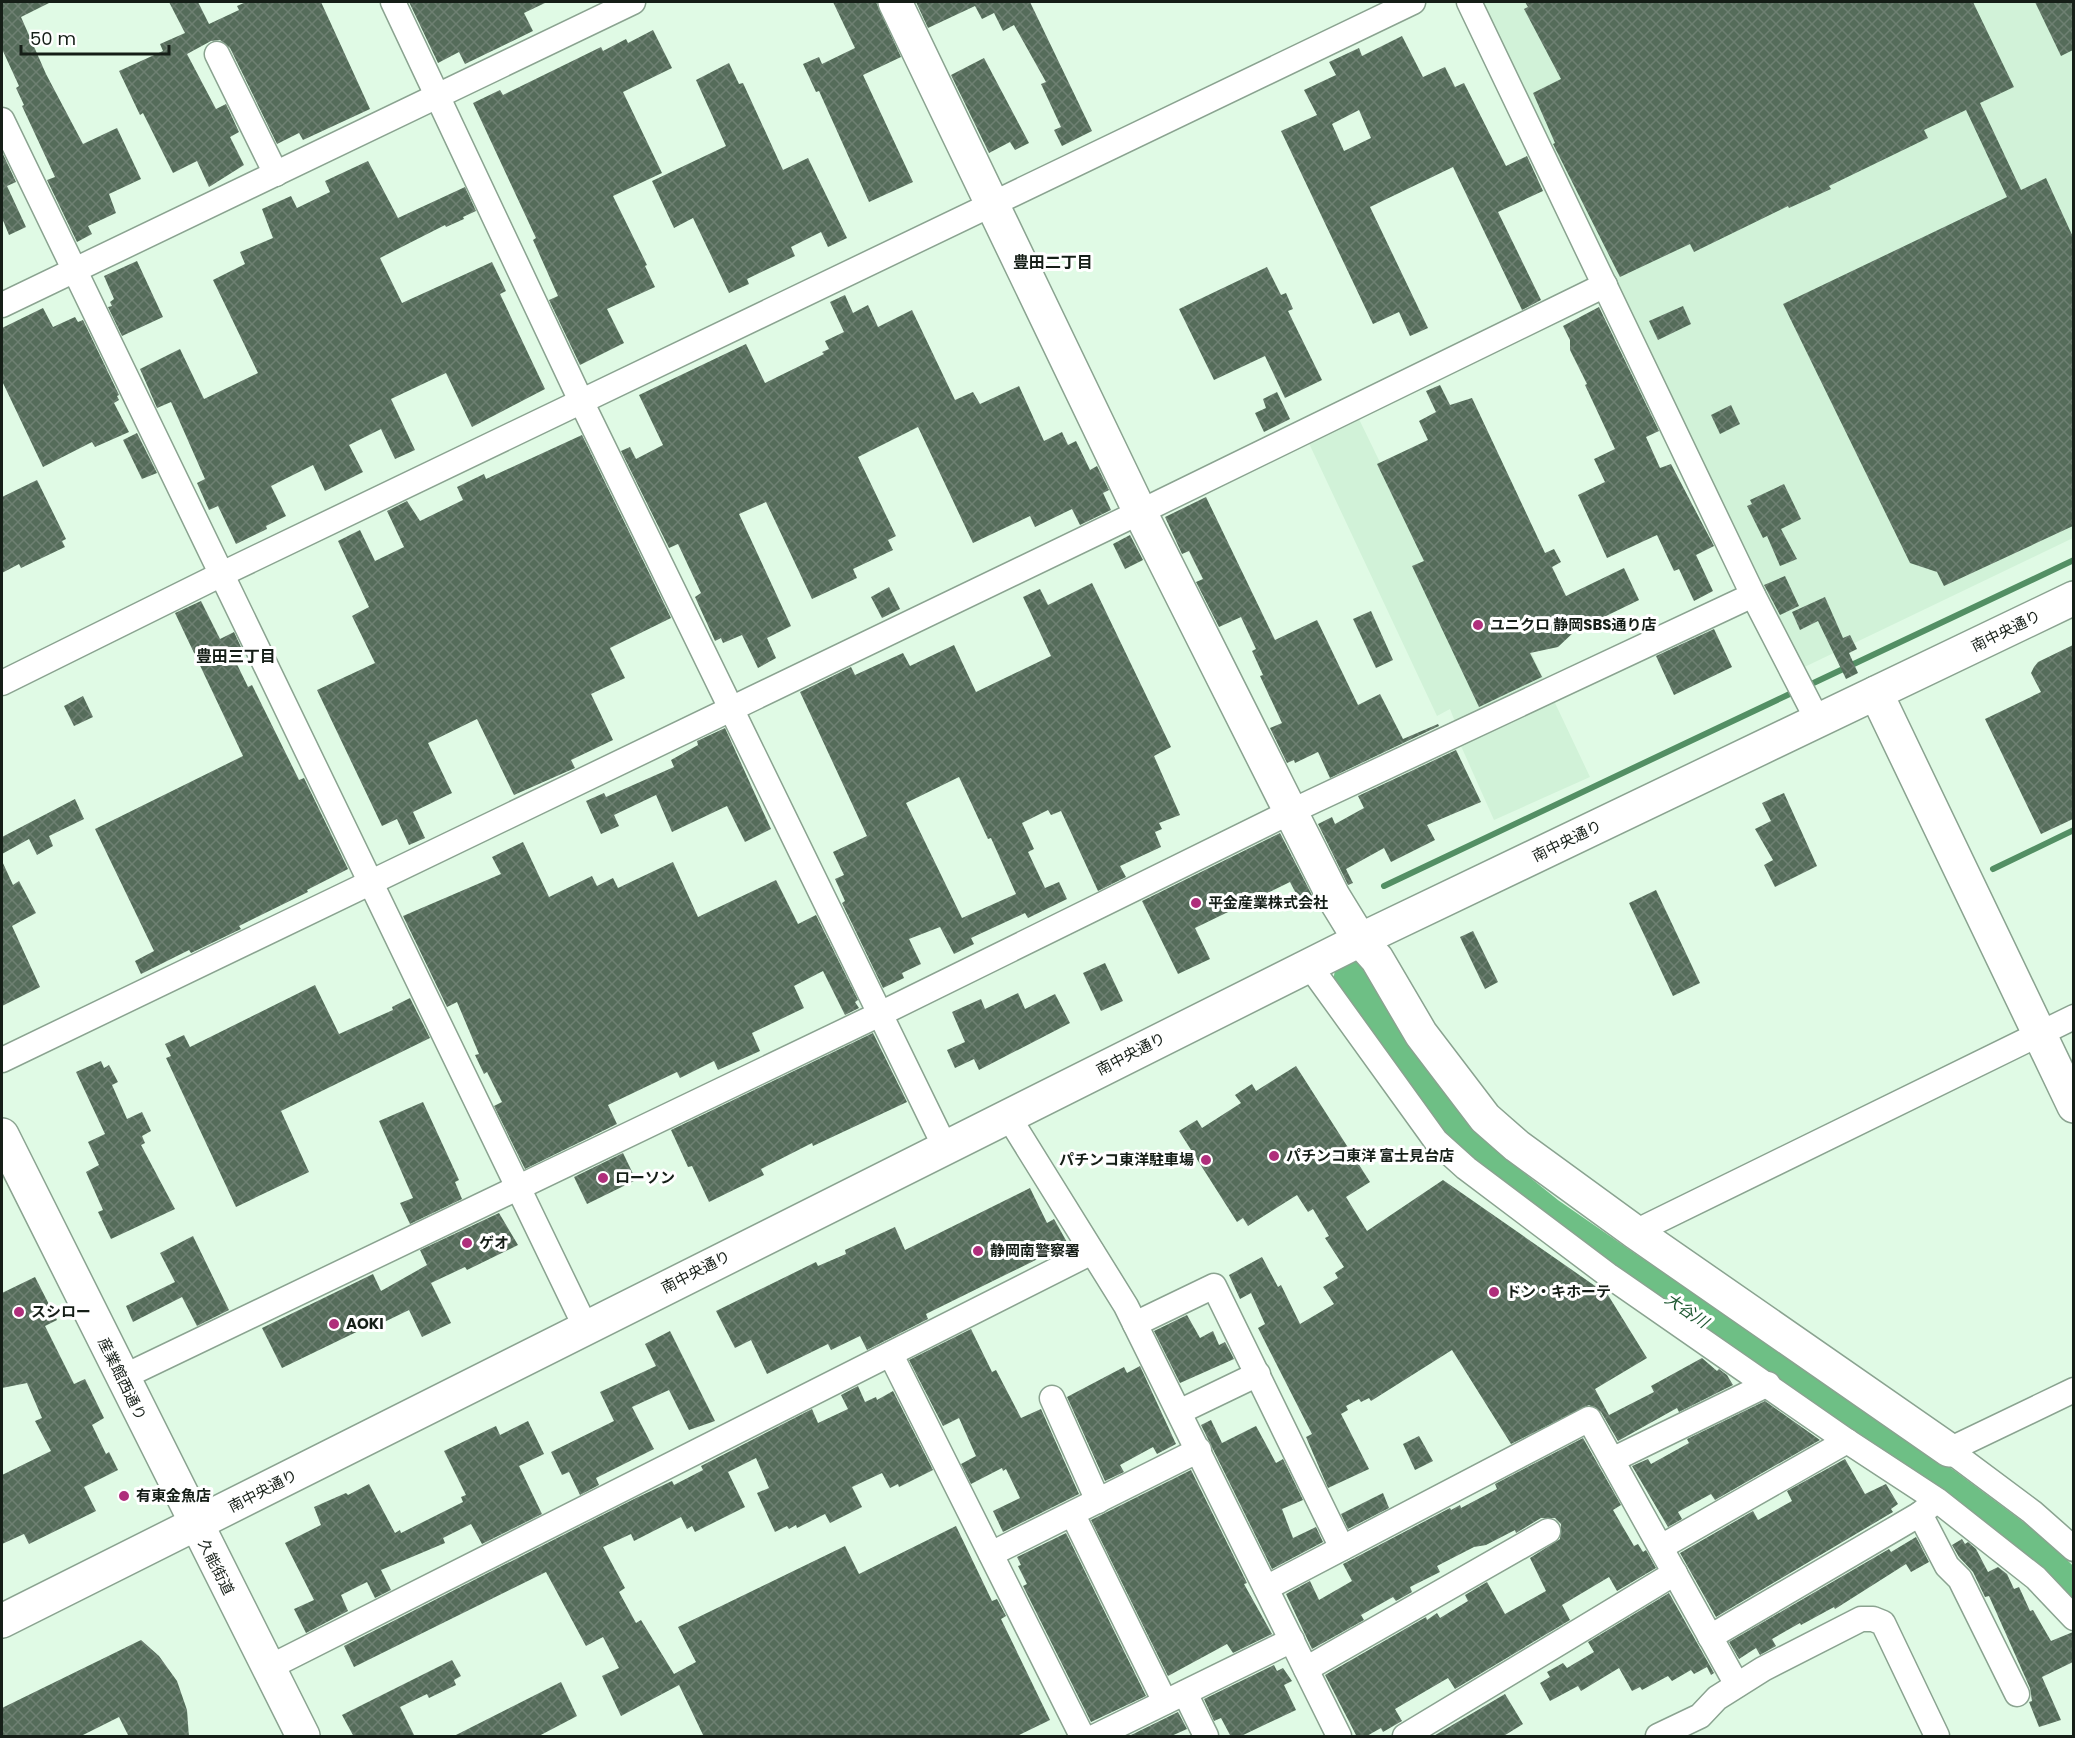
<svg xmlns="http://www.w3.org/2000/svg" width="2075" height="1738" font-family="Poppins,'Noto Sans JP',sans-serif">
<defs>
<pattern id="building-cross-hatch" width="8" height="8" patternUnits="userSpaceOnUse" patternTransform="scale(1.5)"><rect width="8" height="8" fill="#556c5a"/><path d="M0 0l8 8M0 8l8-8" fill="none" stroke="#6e8072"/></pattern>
</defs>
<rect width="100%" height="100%" fill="#e0fae5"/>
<!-- built -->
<g fill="#d1f2d8">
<polygon points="1469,2 2073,2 2073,538 1792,673"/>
<polygon points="1356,413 1429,563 1478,540 1590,777 1494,820 1457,737 1459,732 1450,709 1437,716 1306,437"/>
</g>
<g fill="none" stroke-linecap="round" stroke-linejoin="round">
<!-- stream -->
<g stroke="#538f64" stroke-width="6">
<polyline points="1805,687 2074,560"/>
<polyline points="1993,869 2074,830"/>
<polyline points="1384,886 1796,691"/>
</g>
<!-- river -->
<polyline stroke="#6ebf85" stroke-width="36" points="1352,977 1385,1035 1443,1119 1488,1167 1548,1215 1623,1267 1945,1486 2031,1550 2074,1592"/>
</g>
<!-- building -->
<g fill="url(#building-cross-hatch)" fill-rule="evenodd">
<polygon points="2,2 51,2 21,17 46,74 83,144 117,128 141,179 109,194 116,213 88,226 92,234 77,242 47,180 55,177 22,106 24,105 16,88 19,86 2,49"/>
<polygon points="169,2 198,2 209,24 239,10 237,6 246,2 321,2 370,109 303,140 299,133 277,144 230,48 220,40 211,41 187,54 216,109 226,104 239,132 230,137 244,165 209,187 197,161 173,173 143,113 140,115 119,71 163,51 160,44 185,33"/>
<polygon points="409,2 547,2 524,13 533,31 465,64 459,52 438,63"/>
<polygon points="833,2 876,2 901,57 863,75 913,182 869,202 819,91 816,92 803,64 819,57 822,64 855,48"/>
<polygon points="916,2 1030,2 1092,131 1062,146 1054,130 1061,127 1041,84 1046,82 1014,25 1003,31 994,13 982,19 975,6 928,28"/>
<polygon points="1525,2 1973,2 2014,87 1980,103 2021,190 2046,178 2073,237 2073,526 1944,586 1937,572 1910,563 1783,304 2007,197 1966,110 1924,130 1928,138 1829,186 1831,189 1789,208 1788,206 1694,252 1690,244 1620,277 1553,144 1555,143 1533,93 1561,79 1524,9 1528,7"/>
<polygon points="2035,2 2073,2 2073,50 2061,56"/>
<polygon points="653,30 672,68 623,92 662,173 613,196 647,265 645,266 655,287 607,309 624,343 580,365 549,300 558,296 533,240 536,238 473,103 500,90 503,95 601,47 603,51 626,39 628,43"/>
<path d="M1402 36 1423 77 1445 67 1455 87 1464 83 1506 166 1527 156 1543 191 1498 212 1541 300 1522 310 1453 167 1370 207 1428 328 1410 336 1399 312 1373 324 1281 131 1317 115 1304 90 1336 75 1329 62 1359 48 1362 56ZM1359 110 1371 138 1344 151 1332 124Z"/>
<polygon points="984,58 1029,143 1015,150 1010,142 989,153 951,75"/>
<polygon points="729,63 739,84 743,83 783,170 808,158 847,238 828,247 821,232 791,247 795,256 747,279 749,284 729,293 693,218 674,228 652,181 726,146 696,80"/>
<polygon points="2,152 16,182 7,186 26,227 9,235 2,218"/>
<polygon points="368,161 398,218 465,187 476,211 463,217 464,219 446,227 445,225 380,258 402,303 492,262 506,291 500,294 545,389 472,427 446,373 391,399 415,450 395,459 381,429 349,445 363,472 325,491 313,465 271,486 286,516 266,526 267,529 236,544 218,506 209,510 197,483 205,479 171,402 157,408 140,369 180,349 204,399 258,373 213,280 245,264 240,252 273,238 262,209 291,196 297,208 330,192 325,181"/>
<polygon points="137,261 163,317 122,336 108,307 112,306 110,302 114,299 104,276"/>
<polygon points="1267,267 1281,295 1286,293 1293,309 1288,311 1322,380 1285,398 1265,356 1214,380 1179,309"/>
<polygon points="845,295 853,313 868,305 878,327 912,310 955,400 973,392 980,404 1019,386 1044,441 1062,432 1068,445 1076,441 1090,470 1097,466 1109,490 1103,493 1111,510 1080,525 1072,509 1035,527 1030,516 973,543 918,427 858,457 896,536 888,540 893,550 853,569 857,578 812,599 766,502 739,514 791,626 767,638 776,658 758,668 742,635 723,643 721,638 715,641 695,597 701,593 678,544 669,548 621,451 630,447 636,459 663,445 639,395 746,344 765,383 824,354 822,352 829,349 825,341 844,332 830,302"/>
<polygon points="1683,306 1691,324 1658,340 1649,321"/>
<polygon points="1599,307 1659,431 1646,437 1660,468 1671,464 1714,546 1696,555 1713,591 1694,601 1679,569 1674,571 1657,535 1607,558 1578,495 1605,482 1594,459 1615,449 1585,385 1587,384 1570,350 1570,340 1563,326"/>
<polygon points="43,308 53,327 75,317 78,322 83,320 119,395 117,396 119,400 114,403 129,432 95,447 92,442 43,467 2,381 2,328"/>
<polygon points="1440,385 1450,405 1472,398 1545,553 1554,549 1561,562 1552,567 1566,596 1624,568 1639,600 1575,631 1558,647 1530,653 1542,677 1479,707 1412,566 1424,561 1377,464 1428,440 1419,421 1436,412 1426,391"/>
<polygon points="1277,392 1290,419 1264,432 1255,413 1266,408 1263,399"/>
<polygon points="1731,405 1740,424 1720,434 1711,415"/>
<polygon points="137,433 157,473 142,479 123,440"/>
<polygon points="582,435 671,618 610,648 625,678 591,694 613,740 571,760 575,768 514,795 477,719 428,743 452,793 413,812 425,838 409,845 397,819 382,826 317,690 375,663 352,616 369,607 338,541 360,530 375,561 404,547 387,511 407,501 420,521 463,500 457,487 484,474 486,479"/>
<polygon points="37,480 66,539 62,541 65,547 21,568 19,564 2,573 2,497"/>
<polygon points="1784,484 1801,519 1781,529 1797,559 1780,566 1767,536 1763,538 1747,506 1752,504 1750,500"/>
<polygon points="1206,497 1275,640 1317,620 1358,705 1380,694 1403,739 1438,724 1439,726 1330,778 1318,752 1295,763 1294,760 1287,763 1270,728 1282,723 1260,676 1263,675 1252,651 1256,649 1241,617 1219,627 1196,582 1203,579 1189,551 1182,554 1165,517"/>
<polygon points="1130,535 1143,560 1125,569 1113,544"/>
<polygon points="1785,576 1799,606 1780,615 1764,585"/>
<path d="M1092 583 1171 747 1154 756 1180 815 1159 823 1162 829 1155 832 1161 847 1120 866 1126 877 1098 891 1061 811 1051 815 1048 810 1022 823 1034 849 1028 852 1045 888 1059 882 1067 899 1028 918 1025 913 971 938 974 944 954 954 940 927 909 939 921 964 902 973 904 978 883 988 842 903 845 901 835 879 844 875 833 852 867 836 800 692 851 667 855 675 903 653 910 666 954 645 976 692 1051 656 1023 597 1040 589 1048 605ZM959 777 988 839 991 838 1016 894 962 918 906 803Z"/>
<polygon points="889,587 900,609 882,618 871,597"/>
<polygon points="1825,597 1843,638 1850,635 1857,649 1849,653 1858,673 1846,679 1818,621 1800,630 1792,612"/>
<polygon points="201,601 220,639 234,632 241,647 231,652 248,687 252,685 299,780 304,778 348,869 307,890 308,892 239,926 241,929 191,953 189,950 141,974 135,961 154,951 95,829 243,756 175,613"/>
<polygon points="1371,611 1393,660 1376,668 1353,619"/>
<polygon points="1714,629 1732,667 1674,695 1656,656"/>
<polygon points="2073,645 2073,819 2041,834 1985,719 2041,692 2031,673 2034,667 2038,662"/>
<polygon points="83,696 93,717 74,726 64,706"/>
<polygon points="725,728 771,829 745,842 727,806 672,832 656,795 614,815 619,826 601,834 586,801 604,793 606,797 674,767 671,760 698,745 697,741"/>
<polygon points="1456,750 1481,802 1427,825 1435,840 1391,862 1384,848 1346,869 1353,883 1348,885 1318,824 1332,817 1335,824 1364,808 1358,796"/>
<polygon points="1784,793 1817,866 1775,887 1764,865 1773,860 1755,829 1771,821 1762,803"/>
<polygon points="75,799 84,819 49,836 53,846 37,855 29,839 2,854 2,837"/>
<polygon points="1280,833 1315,901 1303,907 1290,882 1195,928 1210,959 1178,974 1142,901"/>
<polygon points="523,842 549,897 592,876 597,886 613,878 618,888 673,862 698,917 776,880 798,924 816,915 858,1000 855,1002 859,1008 845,1015 823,971 794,986 804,1008 752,1033 760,1051 718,1070 714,1061 680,1078 677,1072 608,1105 617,1124 525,1169 494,1106 502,1102 487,1072 484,1074 475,1055 479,1054 457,1002 447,1007 403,916 501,874 492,857"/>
<polygon points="2,861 13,885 19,881 36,913 12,926 40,987 2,1006"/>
<polygon points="1656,890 1700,983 1673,996 1629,903"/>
<polygon points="1473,931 1498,982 1485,989 1460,937"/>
<polygon points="1105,963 1123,1001 1101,1011 1083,973"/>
<polygon points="315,985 339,1034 393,1010 392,1007 410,998 430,1038 281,1111 309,1172 236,1207 166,1058 171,1056 165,1044 184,1035 190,1047"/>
<polygon points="1018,993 1025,1009 1055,994 1070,1023 979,1070 974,1059 955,1068 947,1050 965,1042 952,1012 981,999 985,1009"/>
<polygon points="873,1033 907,1102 813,1146 812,1143 761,1169 764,1175 709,1202 692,1166 688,1167 671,1130"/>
<polygon points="101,1061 104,1068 109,1065 118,1082 112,1085 127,1119 142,1112 151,1131 142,1136 145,1143 141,1145 175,1209 111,1239 98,1212 103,1210 86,1172 99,1165 88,1142 105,1134 76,1072"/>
<polygon points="1296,1066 1370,1182 1346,1197 1367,1231 1443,1180 1608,1295 1647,1358 1595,1389 1609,1415 1654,1392 1651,1386 1702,1358 1717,1371 1719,1369 1727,1375 1733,1385 1679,1412 1677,1408 1618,1441 1601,1412 1589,1405 1511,1444 1452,1350 1371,1401 1369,1398 1361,1402 1359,1399 1346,1406 1348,1410 1341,1414 1369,1469 1328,1488 1306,1437 1312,1434 1258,1328 1265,1324 1251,1293 1240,1299 1229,1275 1262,1257 1278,1287 1281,1285 1300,1324 1334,1304 1323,1287 1338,1278 1335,1273 1344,1267 1325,1238 1329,1236 1313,1209 1308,1212 1297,1195 1248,1226 1243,1218 1237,1222 1179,1131 1197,1120 1202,1128 1241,1103 1235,1095 1252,1084 1256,1091"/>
<polygon points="423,1102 459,1180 455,1182 462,1199 410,1224 400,1203 413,1198 379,1121"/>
<polygon points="623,1153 636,1180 587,1204 574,1177"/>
<polygon points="1030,1188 1047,1223 1054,1219 1068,1244 926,1314 928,1319 867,1350 860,1336 831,1350 828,1344 767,1374 751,1340 735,1348 716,1311 816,1262 818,1266 846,1254 845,1250 895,1227 905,1250"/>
<polygon points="499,1213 518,1245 467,1270 465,1267 431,1283 451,1323 422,1337 409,1310 376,1326 375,1323 282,1368 262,1328 373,1274 381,1291 427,1265 420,1250"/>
<polygon points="193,1236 229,1310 197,1326 182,1297 133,1322 126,1306 175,1282 160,1253"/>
<polygon points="35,1277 57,1320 45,1326 74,1384 85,1379 104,1418 92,1425 106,1454 109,1452 118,1470 84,1487 96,1511 29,1544 24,1534 2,1544 2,1475 51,1451 35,1421 42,1418 27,1383 2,1388 2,1293"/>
<polygon points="1187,1315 1200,1338 1213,1331 1219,1345 1225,1342 1234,1359 1180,1383 1154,1331"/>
<polygon points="971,1329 992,1372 996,1370 1021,1418 1041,1409 1079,1494 1003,1532 993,1511 1020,1498 1006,1469 1003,1471 1002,1468 971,1484 961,1464 976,1456 959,1418 943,1426 909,1360"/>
<polygon points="670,1331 715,1421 689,1430 669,1390 632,1407 654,1449 596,1478 599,1485 580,1495 569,1472 562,1475 551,1452 614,1421 600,1392 656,1366 645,1344"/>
<polygon points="1140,1366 1176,1444 1157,1454 1153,1447 1120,1465 1124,1472 1105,1481 1067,1397 1124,1367 1127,1373"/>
<polygon points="858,1386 865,1402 876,1397 877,1400 893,1391 933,1470 899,1487 898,1484 890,1488 882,1473 852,1487 862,1507 830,1523 825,1514 797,1528 796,1525 789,1529 787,1526 775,1532 757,1493 769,1488 756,1458 728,1472 745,1507 695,1532 692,1526 687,1529 681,1517 634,1541 631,1534 603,1547 625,1588 619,1592 636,1623 641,1620 674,1674 696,1662 678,1627 845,1546 859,1574 956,1526 992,1601 997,1599 1006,1616 1001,1619 1050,1720 1015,1737 704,1737 679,1685 621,1716 602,1676 619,1668 603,1637 586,1646 546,1572 354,1667 344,1646 636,1498 672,1481 674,1485 703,1470 701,1466 812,1409 818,1423 848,1409 841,1395"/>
<polygon points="1765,1401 1820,1440 1715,1500 1711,1494 1678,1512 1682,1519 1668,1527 1632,1466 1648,1459 1651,1464 1689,1443 1687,1439"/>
<polygon points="1211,1420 1222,1443 1256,1426 1276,1463 1283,1459 1303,1500 1282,1509 1293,1538 1316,1527 1323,1542 1272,1569 1201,1425"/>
<polygon points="528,1421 544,1454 519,1466 542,1514 482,1544 471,1524 443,1538 445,1543 381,1570 391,1590 375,1598 367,1582 341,1595 348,1611 306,1633 294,1609 314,1600 285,1543 321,1525 314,1507 346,1493 348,1495 369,1484 395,1533 400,1530 401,1533 463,1502 461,1497 466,1495 444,1451 496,1426 500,1435"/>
<polygon points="1419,1436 1433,1461 1415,1470 1403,1444"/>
<polygon points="1583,1438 1621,1505 1613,1510 1634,1546 1638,1544 1643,1552 1646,1550 1656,1568 1617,1591 1609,1577 1562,1605 1570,1620 1455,1689 1448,1678 1395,1709 1402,1721 1383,1732 1381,1728 1365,1737 1357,1737 1325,1675 1426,1617 1427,1620 1437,1613 1440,1618 1468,1601 1465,1595 1487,1582 1505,1614 1546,1591 1530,1558 1560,1539 1561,1524 1555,1518 1541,1518 1516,1533 1515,1530 1486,1545 1474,1547 1437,1566 1440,1572 1410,1587 1412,1592 1396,1601 1393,1597 1361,1615 1364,1620 1312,1649 1286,1594 1310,1581 1319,1600 1352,1581 1343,1564 1450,1508 1451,1510 1460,1505 1461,1508 1497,1489 1495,1484"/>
<polygon points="1845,1459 1865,1494 1886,1484 1898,1504 1891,1509 1893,1512 1716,1617 1680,1553 1753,1511 1758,1520 1792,1501 1787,1491"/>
<polygon points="1191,1470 1247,1583 1244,1584 1272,1634 1233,1653 1227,1644 1168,1676 1091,1520"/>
<polygon points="1383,1493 1389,1508 1348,1529 1341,1514"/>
<polygon points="1066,1533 1146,1696 1091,1722 1023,1586 1027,1584 1018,1566 1021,1565 1017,1557"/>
<polygon points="1916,1537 1929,1562 1911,1572 1906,1564 1835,1609 1834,1607 1801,1625 1800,1623 1772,1639 1776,1646 1760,1655 1756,1648 1739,1659 1729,1642 1889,1549 1891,1552"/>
<polygon points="1962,1539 1965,1544 1968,1542 1976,1549 1988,1572 1998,1567 2007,1574 2014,1589 2019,1587 2030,1611 2033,1610 2051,1641 2073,1632 2073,1662 2042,1677 2061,1720 2039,1727 2029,1702 2032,1701 2030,1688 1989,1596 1985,1597 1973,1572 1959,1557 1952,1545"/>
<polygon points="1669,1593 1714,1673 1711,1675 1707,1667 1694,1674 1691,1670 1672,1681 1668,1676 1642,1690 1640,1687 1632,1691 1619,1668 1581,1691 1578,1686 1550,1701 1540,1683 1550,1677 1547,1672 1563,1663 1567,1668 1594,1652 1588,1642"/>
<polygon points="141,1640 159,1656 177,1681 187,1710 189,1737 129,1737 119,1717 79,1737 2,1737 2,1708"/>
<polygon points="452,1660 461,1676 454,1680 456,1685 429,1698 427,1694 400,1707 415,1737 354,1737 342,1715"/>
<polygon points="1274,1665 1277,1671 1283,1668 1292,1681 1284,1685 1296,1710 1239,1737 1231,1737 1221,1718 1214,1721 1204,1699"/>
<polygon points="561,1682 577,1716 537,1737 452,1737"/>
<polygon points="1505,1694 1523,1724 1502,1737 1432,1737"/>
<polygon points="1178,1712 1187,1729 1169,1737 1127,1737"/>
</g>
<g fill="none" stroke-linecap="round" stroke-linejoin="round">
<defs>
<g id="street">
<polyline points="393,2 581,401 945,1147"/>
<polyline points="1469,2 1753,595 1818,721"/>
<polyline points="217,54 276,174"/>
<polyline points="2,120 586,1328"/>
<polyline points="2,305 633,2"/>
<polyline points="2,683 222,574 1413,2"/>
<polyline points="1309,965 1436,1141 1466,1168 1608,1275 1847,1441 1937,1500 2036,1578 2074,1618"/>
<polyline points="2,1060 1140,512 1605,285"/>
<polyline points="1008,1116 1126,1306 1339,1736"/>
<polyline points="1635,1232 2074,1017"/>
<polyline points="1135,1324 1214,1286 1342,1548"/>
<polyline points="891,1355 1082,1736"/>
<polyline points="121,1378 880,1014 1290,812 1753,595"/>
<polyline points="2074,1390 1949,1450 2032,1512 2074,1549"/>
<polyline points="1052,1398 1098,1501"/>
<polyline points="1179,1412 1258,1374"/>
<polyline points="1612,1460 1768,1384"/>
<polyline points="1931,1505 1920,1514 1947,1566 1960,1579 2017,1694"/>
<polyline points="1073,1515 1165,1702"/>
<polyline points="1661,1547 1847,1441"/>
<polyline points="991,1554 1199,1450"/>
<polyline points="1266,1588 1589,1419 1737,1685"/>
<polyline points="1710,1637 1920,1514"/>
<polyline points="268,1668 1092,1252"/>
<polyline points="1306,1669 1548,1531"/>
<polyline points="1185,1693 1206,1736"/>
<polyline points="1096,1736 1292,1640"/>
<polyline points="1405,1736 1675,1573"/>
<polyline points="1658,1736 1700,1716 1717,1698 1763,1669 1861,1619 1873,1619 1883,1623 1937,1736"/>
</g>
<g id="secondary">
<polyline points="895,2 1140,512 1333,896 1360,940 1377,959 1421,1034 1485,1118 1517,1146 1635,1232 1949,1450"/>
<polyline points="1876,693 2074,1106"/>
<polyline points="2,1135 303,1736"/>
<polyline points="2,1621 1360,940 2074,598"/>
</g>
</defs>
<!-- street casing -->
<use href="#street" stroke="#8aa390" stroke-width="27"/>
<!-- secondary casing -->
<use href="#secondary" stroke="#8aa390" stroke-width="36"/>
<!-- street -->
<use href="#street" stroke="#fff" stroke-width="24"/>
<!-- secondary -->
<use href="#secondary" stroke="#fff" stroke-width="33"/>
</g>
<!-- markers -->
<g fill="#af2e7b" stroke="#fff" stroke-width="2">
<circle cx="1478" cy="625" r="6"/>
<circle cx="1196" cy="903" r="6"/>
<circle cx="1274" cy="1156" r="6"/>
<circle cx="1206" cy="1160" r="6"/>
<circle cx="603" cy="1178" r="6"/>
<circle cx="467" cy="1243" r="6"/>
<circle cx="978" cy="1251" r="6"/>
<circle cx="1494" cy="1292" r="6"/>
<circle cx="19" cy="1312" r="6"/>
<circle cx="334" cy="1324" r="6"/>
<circle cx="124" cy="1496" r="6"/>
</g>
<g text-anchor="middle" stroke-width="6" stroke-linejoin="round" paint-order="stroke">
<!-- poi labels -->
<g font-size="15" font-weight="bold" fill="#151e17" stroke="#fff" text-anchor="start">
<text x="1490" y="630">ユニクロ 静岡SBS通り店</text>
<text x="1208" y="908">平金産業株式会社</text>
<text x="1286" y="1161">パチンコ東洋 富士見台店</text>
<text x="1194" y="1165" text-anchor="end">パチンコ東洋駐車場</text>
<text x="615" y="1183">ローソン</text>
<text x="479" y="1248">ゲオ</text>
<text x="990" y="1256">静岡南警察署</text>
<text x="1506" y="1297">ドン・キホーテ</text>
<text x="31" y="1317">スシロー</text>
<text x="346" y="1329">AOKI</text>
<text x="136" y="1501">有東金魚店</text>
</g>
<!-- street labels -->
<g font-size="15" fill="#151e17" stroke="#fff">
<text transform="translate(2006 631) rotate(-26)" y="5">南中央通り</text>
<text transform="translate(1567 841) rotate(-26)" y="5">南中央通り</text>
<text transform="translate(1131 1054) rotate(-27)" y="5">南中央通り</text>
<text transform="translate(696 1272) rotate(-27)" y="5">南中央通り</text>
<text transform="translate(122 1379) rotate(64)" y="5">産業館西通り</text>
<text transform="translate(263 1491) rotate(-27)" y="5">南中央通り</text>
<text transform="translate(216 1567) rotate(63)" y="5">久能街道</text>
</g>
<!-- neighbourhood labels -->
<g font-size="16" font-weight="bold" fill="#151e17" stroke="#fff">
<text x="1053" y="268">豊田二丁目</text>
<text x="236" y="662">豊田三丁目</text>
</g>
<!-- water labels -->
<g font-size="16" font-style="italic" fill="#1e5832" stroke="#fff">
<text transform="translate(1687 1310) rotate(34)" y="6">大谷川</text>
</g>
</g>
<!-- border -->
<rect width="2075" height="1738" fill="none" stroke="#151e17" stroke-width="6"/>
<!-- scale -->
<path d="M21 45v9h148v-9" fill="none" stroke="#151e17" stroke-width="3"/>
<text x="30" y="45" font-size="18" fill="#151e17" stroke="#ffffff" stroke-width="4.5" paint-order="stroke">50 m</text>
</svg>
